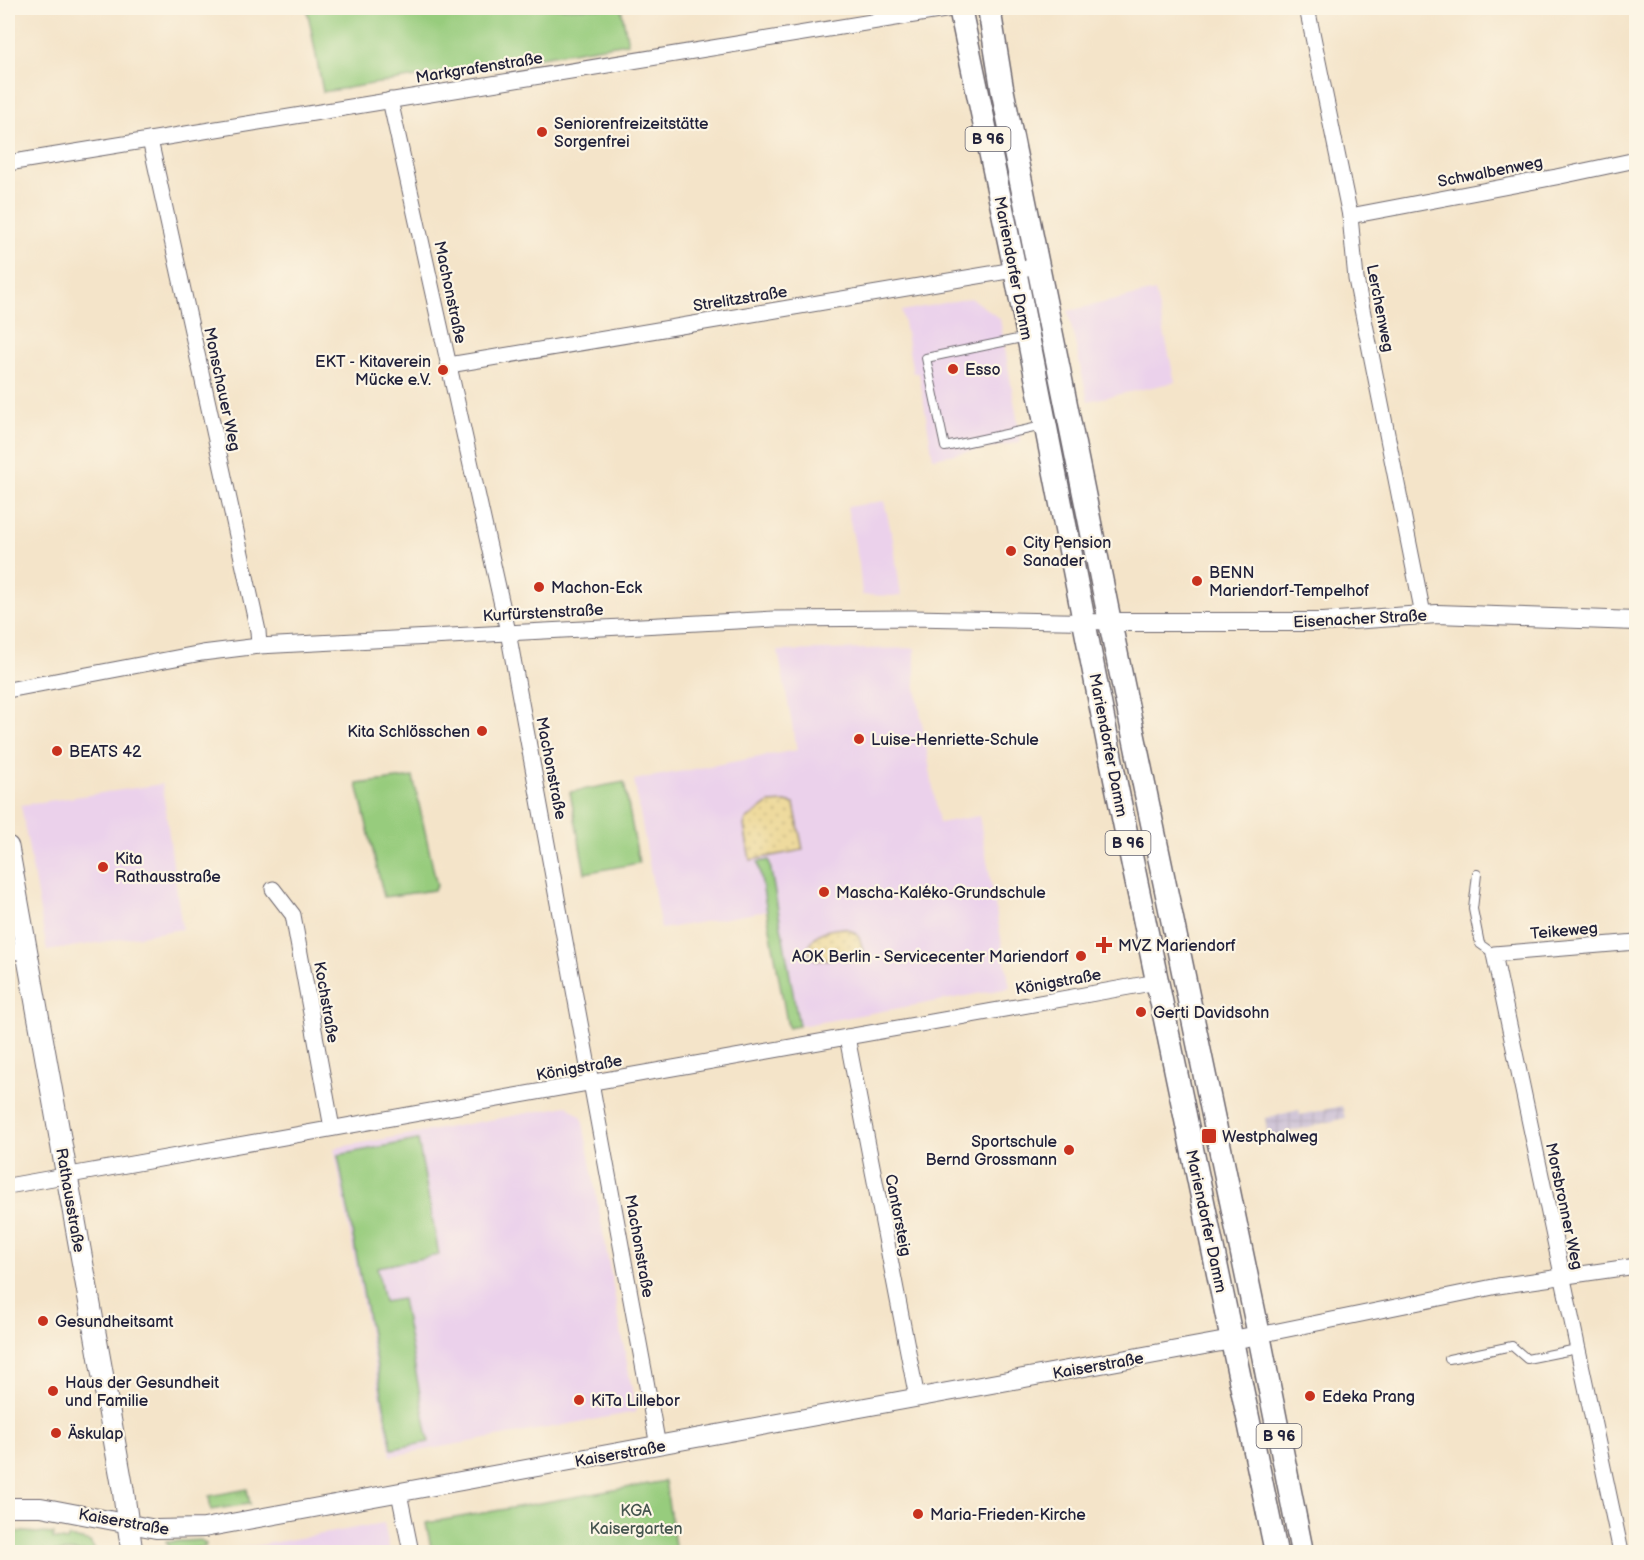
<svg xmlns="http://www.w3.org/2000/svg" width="1644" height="1560" font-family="'Balsamiq Sans',sans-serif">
<defs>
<pattern id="industrial-grid" width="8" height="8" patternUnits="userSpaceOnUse" patternTransform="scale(1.5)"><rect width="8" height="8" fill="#cbbfd5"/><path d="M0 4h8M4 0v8" fill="none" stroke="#aea4b8"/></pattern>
<pattern id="grass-tufts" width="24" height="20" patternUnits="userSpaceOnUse" patternTransform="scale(1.5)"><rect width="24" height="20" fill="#97cc7d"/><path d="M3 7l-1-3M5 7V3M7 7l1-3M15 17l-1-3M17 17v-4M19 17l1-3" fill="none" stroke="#82af6d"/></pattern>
<pattern id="sand-dots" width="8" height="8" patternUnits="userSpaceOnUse" patternTransform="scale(1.5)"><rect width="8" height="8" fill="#eeda9e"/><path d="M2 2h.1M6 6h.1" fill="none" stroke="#ccbb89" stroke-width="1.8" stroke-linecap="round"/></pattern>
</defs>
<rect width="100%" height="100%" fill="#fcf5e5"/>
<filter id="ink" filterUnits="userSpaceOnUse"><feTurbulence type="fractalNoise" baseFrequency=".0167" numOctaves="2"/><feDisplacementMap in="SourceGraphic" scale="12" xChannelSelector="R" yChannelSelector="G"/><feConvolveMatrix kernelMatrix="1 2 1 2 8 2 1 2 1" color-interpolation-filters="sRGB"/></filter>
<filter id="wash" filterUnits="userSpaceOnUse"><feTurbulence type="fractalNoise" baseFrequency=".008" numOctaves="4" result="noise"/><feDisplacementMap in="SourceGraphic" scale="24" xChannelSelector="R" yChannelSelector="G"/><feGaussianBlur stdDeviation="1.35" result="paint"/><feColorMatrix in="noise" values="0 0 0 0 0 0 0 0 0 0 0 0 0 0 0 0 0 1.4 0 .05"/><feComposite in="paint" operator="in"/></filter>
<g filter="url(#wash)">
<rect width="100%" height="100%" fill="#f4e4c9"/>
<!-- built -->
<g fill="#ebd1eb">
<polygon points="1155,291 1175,382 1088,401 1068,311"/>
<polygon points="971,298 1000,319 1021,442 933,458 919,373 913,373 902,311"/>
<polygon points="884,501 893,540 901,596 862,595 859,563 847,507"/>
<polygon points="915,648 915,682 939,823 979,816 1010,988 788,1028 767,911 661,929 634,780 797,750 778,651"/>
<polygon points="162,784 182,929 47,951 21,805"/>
<polygon points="567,1106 582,1117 636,1412 391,1456 334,1148"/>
<polygon points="384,1523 390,1552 216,1552 260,1545"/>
</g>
<!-- industrial -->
<polygon fill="url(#industrial-grid)" points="1342,1106 1345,1118 1268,1137 1265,1118 1299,1110 1300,1115"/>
<!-- grass -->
<g fill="url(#grass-tufts)" stroke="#5c775c" stroke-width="1.5">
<polygon points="247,1489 250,1504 211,1510 209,1496"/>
<polygon points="201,1540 206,1544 205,1547 175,1552 169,1550 166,1542"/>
</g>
<!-- sand -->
<g fill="url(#sand-dots)" stroke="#887e6c" stroke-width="1.5">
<polygon points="785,802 794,804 803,850 750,860 744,825 746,820 769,803"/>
<path d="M844 928C859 933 860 937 863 951L857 961 846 960 839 956C826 960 814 966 808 950 812 932 828 929 844 928Z"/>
</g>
<!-- green -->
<g fill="#97cc7d" stroke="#5c775c" stroke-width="1.5">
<polygon points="307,8 621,8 628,43 323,92"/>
<polygon points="413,777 437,886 434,890 384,897 357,784"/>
<polygon points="624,782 639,863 585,873 570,792"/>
<polygon points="769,860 799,1026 788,1028 758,862"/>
<polygon points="418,1140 439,1255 377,1267 384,1302 402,1299 429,1442 392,1449 338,1155"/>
<polygon points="665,1481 676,1552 432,1552 426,1523"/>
<polygon points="8,1531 54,1534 53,1539 67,1541 69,1537 90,1542 96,1552 8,1552"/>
</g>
</g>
<g filter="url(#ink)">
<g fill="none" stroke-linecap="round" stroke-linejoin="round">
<defs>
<g id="service">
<polyline points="1027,337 926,358 945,447 1043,426"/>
<polyline points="1477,874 1473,909 1480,944 1494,954"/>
<polyline points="1449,1359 1512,1346 1527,1359 1577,1349"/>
</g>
<g id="minor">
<polyline points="1307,8 1350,216 1356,279 1423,614"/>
<polyline points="390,100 508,632 658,1446"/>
<polyline points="150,140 258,631 259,646"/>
<polyline points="8,163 957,8"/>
<polyline points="1350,216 1556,177 1636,160"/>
<polyline points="449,365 1038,266"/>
<polyline points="8,690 202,653 259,646 774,619 912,618 1110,622"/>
<polyline points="273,889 293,915 332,1128"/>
<polyline points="8,953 26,950"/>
<polyline points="847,1037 917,1398"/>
<polyline points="8,1186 1157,982"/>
<polyline points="1259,1335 1498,1286 1636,1266"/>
<polyline points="399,1493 411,1552"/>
<polyline points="1621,1552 1494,954 1636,942"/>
</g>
<g id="tertiary">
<polyline points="1110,622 1323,622 1437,614 1636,621"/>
<polyline points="8,1507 41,1507 156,1529 204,1528 1259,1335"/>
</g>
<polyline id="secondary" points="8,847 123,1489 132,1552"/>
<g id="primary">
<polyline points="960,8 1015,270 1115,779 1276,1552"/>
<polyline points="989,8 1002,88 1110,622 1259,1335 1302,1552"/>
</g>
</defs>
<!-- service casing -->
<use href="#service" stroke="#6c666d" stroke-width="10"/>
<!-- minor casing -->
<use href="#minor" stroke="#6c666d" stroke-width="17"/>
<!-- tertiary casing -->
<use href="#tertiary" stroke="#6c666d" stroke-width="20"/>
<!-- secondary casing -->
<use href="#secondary" stroke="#6c666d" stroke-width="23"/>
<!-- primary casing -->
<use href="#primary" stroke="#6c666d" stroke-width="25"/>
<!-- service -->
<use href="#service" stroke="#fff" stroke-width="8"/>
<!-- minor -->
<use href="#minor" stroke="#fff" stroke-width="15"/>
<!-- tertiary -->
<use href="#tertiary" stroke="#fff" stroke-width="18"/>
<!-- secondary -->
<use href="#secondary" stroke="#fff" stroke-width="21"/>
<!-- primary -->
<use href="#primary" stroke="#fff" stroke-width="22"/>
</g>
</g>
<!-- markers -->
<g fill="#c8321e" stroke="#fcf5e5" stroke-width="2">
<circle cx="542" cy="132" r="6"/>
<circle cx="953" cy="369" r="6"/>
<circle cx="443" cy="370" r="6"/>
<circle cx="1011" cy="551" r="6"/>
<circle cx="1197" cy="581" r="6"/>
<circle cx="539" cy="587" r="6"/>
<circle cx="482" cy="731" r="6"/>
<circle cx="859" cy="739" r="6"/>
<circle cx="57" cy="751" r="6"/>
<circle cx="103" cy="867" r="6"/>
<circle cx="824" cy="892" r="6"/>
<path d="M1101 936h6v6h6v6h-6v6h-6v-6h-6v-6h6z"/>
<circle cx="1081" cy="956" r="6"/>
<circle cx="1141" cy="1012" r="6"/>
<rect x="1201" y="1128" width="16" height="16" rx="3"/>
<circle cx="1069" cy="1150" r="6"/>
<circle cx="43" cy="1321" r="6"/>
<circle cx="53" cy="1391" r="6"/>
<circle cx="1310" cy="1396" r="6"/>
<circle cx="579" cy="1400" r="6"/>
<circle cx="56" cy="1433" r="6"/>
<circle cx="918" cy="1514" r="6"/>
</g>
<g text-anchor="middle" stroke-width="4.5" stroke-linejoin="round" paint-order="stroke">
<!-- shield labels -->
<g fill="#fcf5e5" stroke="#63616e" stroke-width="1.5">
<rect x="965.5" y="127" width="45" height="24" rx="4.5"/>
<rect x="1105.5" y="831" width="45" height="24" rx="4.5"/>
<rect x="1256.5" y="1424" width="45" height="24" rx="4.5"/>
</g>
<g font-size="15" font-weight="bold" fill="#22223b">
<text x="988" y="144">B 96</text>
<text x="1128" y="848">B 96</text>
<text x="1279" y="1441">B 96</text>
</g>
<!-- street labels -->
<g font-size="16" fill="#22223b" stroke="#fcf5e5">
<text transform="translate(479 67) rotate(-9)" y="6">Markgrafenstraße</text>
<text transform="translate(1490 171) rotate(-11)" y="6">Schwalbenweg</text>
<text transform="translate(1014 268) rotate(79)" y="6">Mariendorfer Damm</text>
<text transform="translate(451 292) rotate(78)" y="6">Machonstraße</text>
<text transform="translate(740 298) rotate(-9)" y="6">Strelitzstraße</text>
<text transform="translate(1381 308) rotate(79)" y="6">Lerchenweg</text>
<text transform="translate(223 389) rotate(78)" y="6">Monschauer Weg</text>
<text transform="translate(543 612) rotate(-3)" y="6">Kurfürstenstraße</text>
<text transform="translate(1360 618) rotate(-3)" y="6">Eisenacher Straße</text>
<text transform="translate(1109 745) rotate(79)" y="6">Mariendorfer Damm</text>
<text transform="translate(552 768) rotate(79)" y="6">Machonstraße</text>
<text transform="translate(1564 930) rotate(-5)" y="6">Teikeweg</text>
<text transform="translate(1058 981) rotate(-10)" y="6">Königstraße</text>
<text transform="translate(327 1002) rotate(80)" y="6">Kochstraße</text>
<text transform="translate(579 1067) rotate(-10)" y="6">Königstraße</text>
<text transform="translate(71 1200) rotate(80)" y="6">Rathausstraße</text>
<text transform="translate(1565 1206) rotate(78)" y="6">Morsbronner Weg</text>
<text transform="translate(899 1215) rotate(79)" y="6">Cantorsteig</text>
<text transform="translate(1207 1221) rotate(78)" y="6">Mariendorfer Damm</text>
<text transform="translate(640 1246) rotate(80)" y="6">Machonstraße</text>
<text transform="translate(1098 1365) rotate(-10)" y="6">Kaiserstraße</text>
<text transform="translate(620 1453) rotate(-10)" y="6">Kaiserstraße</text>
<text transform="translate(124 1521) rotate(10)" y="6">Kaiserstraße</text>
</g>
<!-- poi labels -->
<g font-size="16" fill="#22223b" stroke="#fcf5e5" text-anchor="start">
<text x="554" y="129">Seniorenfreizeitstätte<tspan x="554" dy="18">Sorgenfrei</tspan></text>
<text x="431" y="367" text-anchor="end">EKT - Kitaverein<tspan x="431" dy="18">Mücke e.V.</tspan></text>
<text x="965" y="375">Esso</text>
<text x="1023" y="548">City Pension<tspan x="1023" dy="18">Sanader</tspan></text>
<text x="1209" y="578">BENN<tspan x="1209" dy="18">Mariendorf-Tempelhof</tspan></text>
<text x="551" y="593">Machon-Eck</text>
<text x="470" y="737" text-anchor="end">Kita Schlösschen</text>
<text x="871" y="745">Luise-Henriette-Schule</text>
<text x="69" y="757">BEATS 42</text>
<text x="115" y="864">Kita<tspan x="115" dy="18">Rathausstraße</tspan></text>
<text x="836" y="898">Mascha-Kaléko-Grundschule</text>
<text x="1118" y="951">MVZ Mariendorf</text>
<text x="1069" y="962" text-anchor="end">AOK Berlin - Servicecenter Mariendorf</text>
<text x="1153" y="1018">Gerti Davidsohn</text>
<text x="1222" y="1142">Westphalweg</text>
<text x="1057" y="1147" text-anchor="end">Sportschule<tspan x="1057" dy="18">Bernd Grossmann</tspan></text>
<text x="55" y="1327">Gesundheitsamt</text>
<text x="65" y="1388">Haus der Gesundheit<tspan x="65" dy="18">und Familie</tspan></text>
<text x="1322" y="1402">Edeka Prang</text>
<text x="591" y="1406">KiTa Lillebor</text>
<text x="68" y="1439">Äskulap</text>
<text x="930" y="1520">Maria-Frieden-Kirche</text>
</g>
<!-- park labels -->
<g font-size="16" fill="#45554f" stroke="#fcf5e5">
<text x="636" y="1516">KGA<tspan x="636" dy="18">Kaisergarten</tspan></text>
</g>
</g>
<!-- margin -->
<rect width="1644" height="1560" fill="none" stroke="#fcf5e5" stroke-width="30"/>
</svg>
